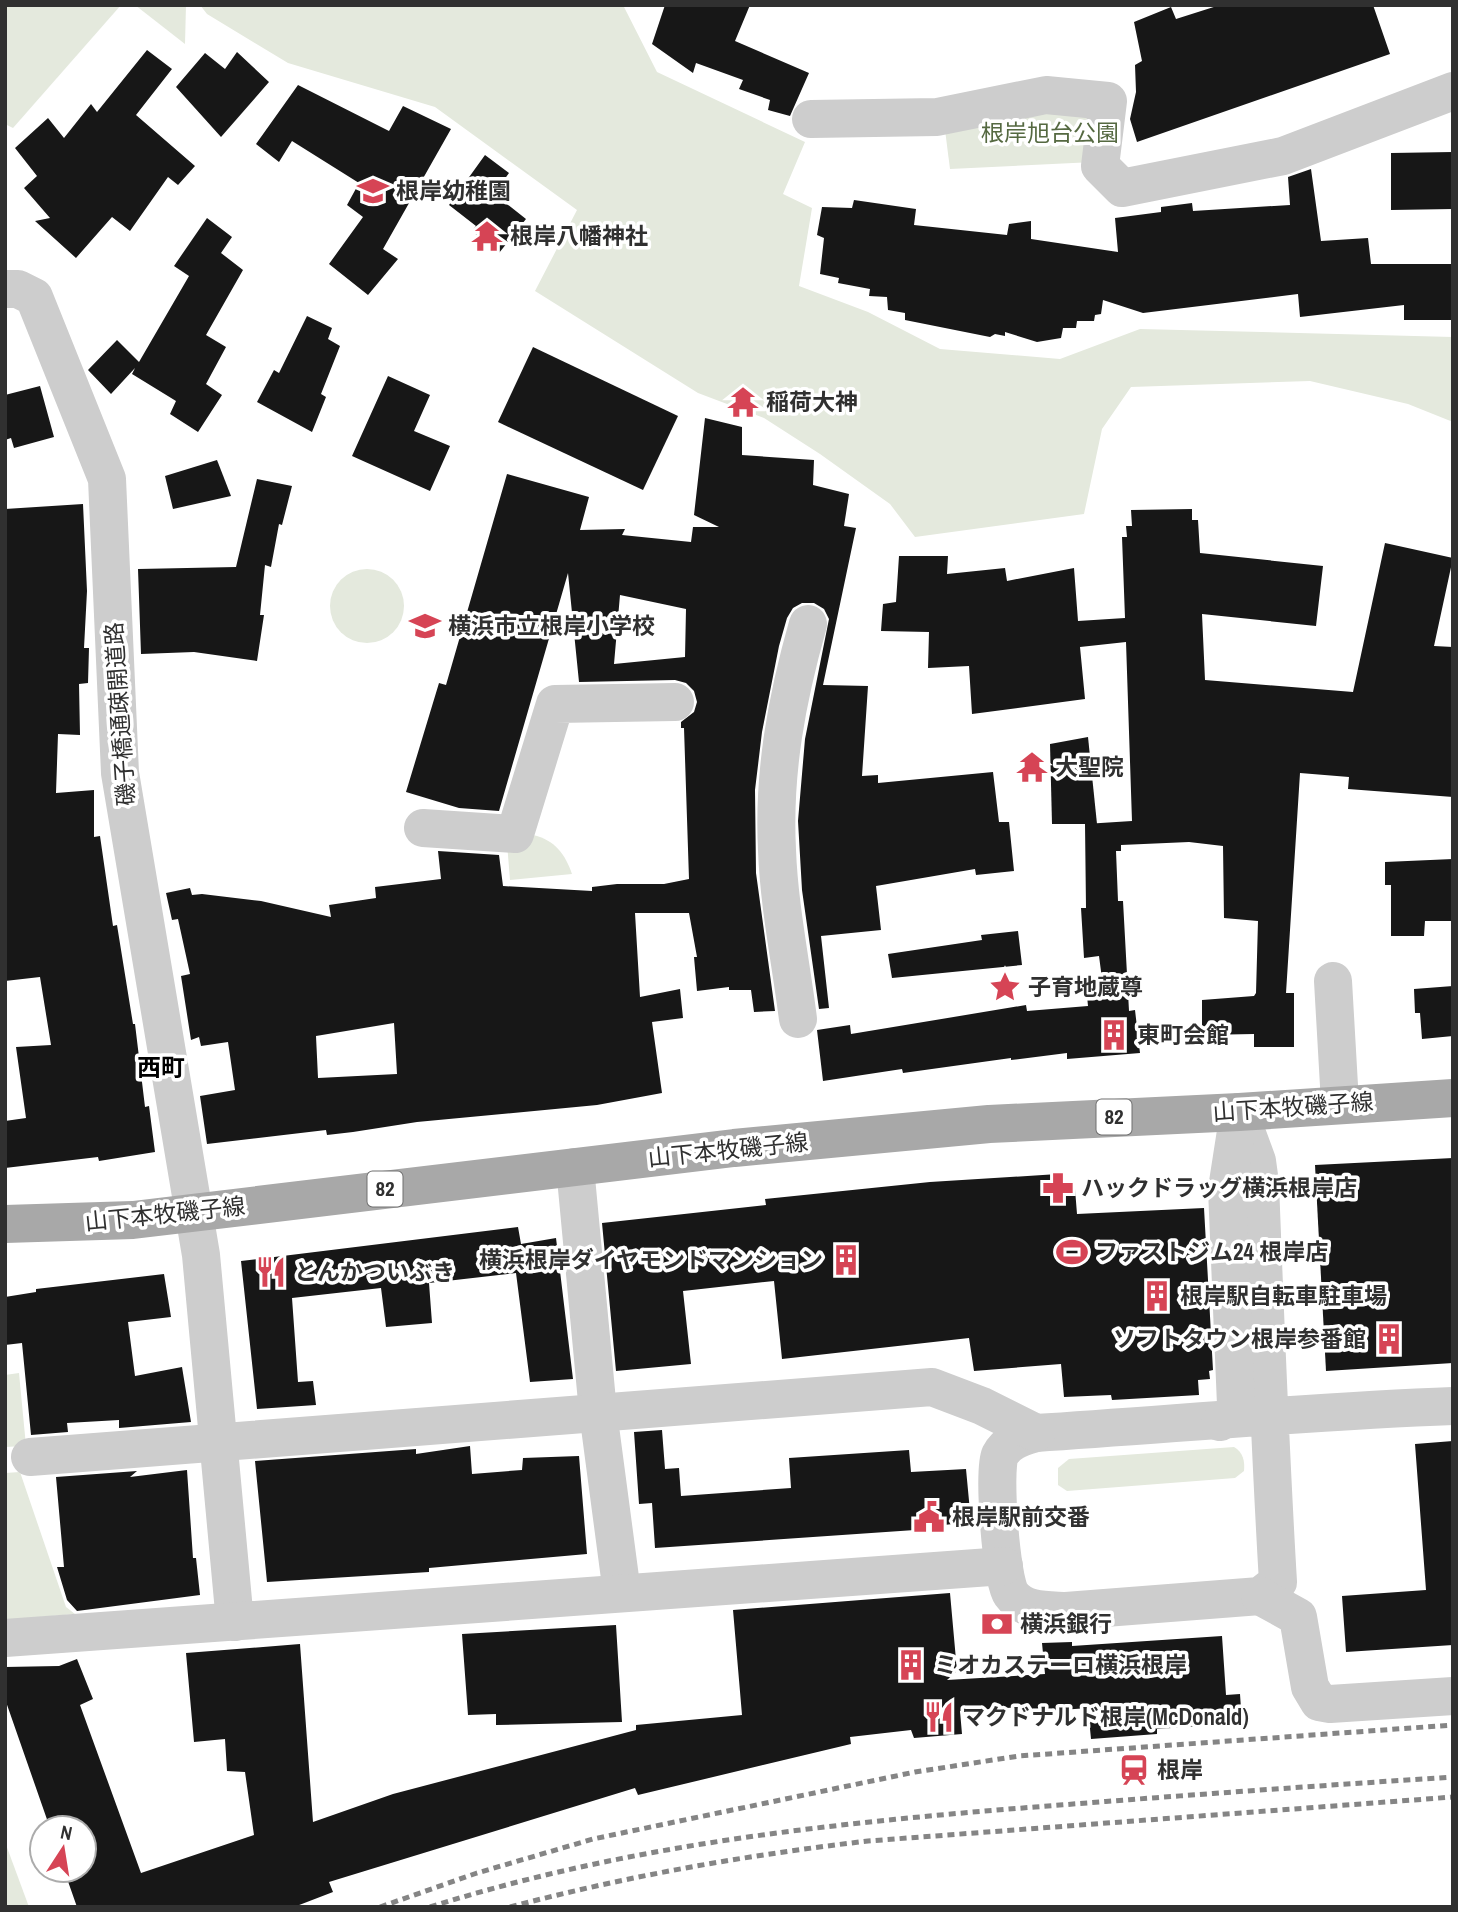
<svg xmlns="http://www.w3.org/2000/svg" width="1458" height="1912" font-family="'Archivo Narrow','Noto Sans JP',sans-serif">
<rect width="100%" height="100%" fill="#fff"/>
<!-- green -->
<g fill="#e4e9dd">
<polygon points="5,5 121,5 13,128 5,124"/>
<polygon points="135,5 186,5 185,44"/>
<polygon points="200,5 623,5 657,72 805,142 783,194 812,208 799,286 868,312 940,349 1060,359 1140,329 1453,337 1453,422 1408,404 1310,381 1131,387 1102,429 1084,514 915,537 890,504 820,454 764,418 698,393 535,291 577,210 435,107 288,63 207,14"/>
<polygon points="1102,107 1094,162 950,169 944,122"/>
<circle cx="367" cy="606" r="37"/>
<path d="M533 835C555 840 565 854 572 874L510 880 507 843Z"/>
<polygon points="19,1373 26,1446 5,1447 5,1375"/>
<path d="M1234 1447C1243 1452 1245 1461 1244 1471L1235 1478 1067 1491 1058 1485V1468L1069 1459Z"/>
<polygon points="20,1472 66,1607 75,1614 5,1620 5,1473"/>
<polygon points="5,1842 29,1907 5,1907"/>
</g>
<!-- building -->
<g fill="#171717" fill-rule="evenodd">
<polygon points="665,5 750,5 735,41 809,73 790,116 768,110 770,100 739,89 743,80 696,63 693,73 652,44"/>
<polygon points="1220,5 1373,5 1390,54 1137,142 1130,119 1136,92 1135,65 1142,61 1134,22 1171,7 1176,19"/>
<polygon points="147,50 172,69 136,115 195,166 178,185 168,177 130,231 112,217 76,258 35,221 50,218 24,188 37,176 15,148 48,118 64,138 91,104 97,112"/>
<polygon points="237,52 269,82 221,137 176,87 205,53 225,69"/>
<polygon points="298,85 389,131 403,106 451,129 383,249 398,259 368,295 329,264 363,217 347,205 359,183 292,141 279,162 256,144"/>
<polygon points="1453,152 1453,209 1391,210 1391,153"/>
<polygon points="485,155 509,173 496,191 500,194 498,197 526,219 499,253 472,231 476,226 449,205"/>
<polygon points="1311,169 1321,241 1368,238 1371,264 1453,264 1453,320 1404,320 1404,305 1300,317 1298,294 1143,313 1103,300 1101,314 1095,315 1094,321 1077,321 1076,328 1063,328 1061,338 1037,342 1005,332 1005,336 995,334 990,337 905,320 905,313 888,310 887,297 869,296 870,289 838,283 839,278 820,274 824,238 817,235 822,207 852,208 854,200 916,209 914,225 1007,235 1009,224 1031,221 1031,239 1118,252 1115,218 1161,212 1161,207 1192,203 1193,211 1290,205 1288,177"/>
<polygon points="207,218 232,237 221,253 243,270 206,335 226,347 206,384 222,395 198,432 170,414 176,401 132,374 135,368 111,394 88,370 117,340 139,362 189,276 174,266"/>
<polygon points="307,316 332,328 328,339 340,346 321,394 326,397 312,432 257,402 274,370 279,373"/>
<polygon points="533,347 678,416 643,490 498,422"/>
<polygon points="388,376 430,395 414,431 450,446 430,491 352,456"/>
<polygon points="40,386 54,437 14,448 11,438 5,440 5,395"/>
<path d="M705 418 742 427V455L814 460 813 485 849 494 844 526 856 528 823 685 868 686 862 776 878 775V783L993 772 999 822H1009L1014 871 976 875 975 869 876 886 881 930 821 936 829 1008 819 1009 802 890 798 821 805 739 829 619 824 609 814 603H802L793 608 787 618 779 646 762 732 755 790 756 873 775 1011 754 1012 751 990H729V987L697 991 694 957H697L689 913H635L640 997 680 989 683 1018 652 1022 662 1093 597 1105 417 1122 353 1132 327 1135 326 1130 207 1144 200 1096 235 1090 228 1042 201 1046 199 1037 191 1040 181 976 190 974 178 919 172 920 166 893 190 888 192 895 202 894 261 901 331 917 329 905 376 898 375 887 441 879 438 851 499 855 503 886 592 891V887L617 884H664L689 879 684 728H681V722L694 712 697 702 694 691 686 683 675 680 579 682 568 573 499 811 459 808 406 792 439 683 446 685 507 474 589 497 580 530 625 529 622 535 691 542 693 527H719L694 515ZM620 595 686 609 685 657 614 664ZM394 1023 397 1074 318 1078 316 1036Z"/>
<polygon points="217,460 231,496 173,509 165,476"/>
<polygon points="257,479 292,486 282,525 279,524 271,567 265,565 260,615 264,615 257,661 194,652 141,654 138,569 236,567"/>
<polygon points="83,504 87,591 84,648 89,648 88,683 79,684 80,735 58,734 56,793 94,790 94,837 100,836 113,926 117,925 133,1024 135,1024 145,1107 149,1106 155,1152 99,1161 98,1157 5,1168 5,1121 26,1118 16,1047 51,1045 40,977 5,981 5,509"/>
<polygon points="1192,509 1192,520 1198,520 1200,553 1323,566 1316,626 1202,614 1205,680 1353,692 1385,543 1453,558 1434,646 1453,647 1453,797 1348,789 1349,777 1300,773 1286,993 1294,993 1294,1047 1254,1047 1254,1034 1202,1035 1202,1000 1254,996 1256,993 1258,921 1224,918 1223,846 1189,842 1121,845 1121,851 1116,851 1118,901 1123,901 1129,1011 1135,1010 1140,1053 1067,1059 1067,1053 1011,1060 1011,1058 903,1073 902,1069 823,1081 817,1030 850,1025 851,1034 1026,1005 1027,1011 1088,1006 1087,996 1104,994 1099,956 1084,958 1081,908 1086,908 1085,824 1132,821 1126,642 1080,647 1085,699 972,714 969,666 928,668 929,632 881,631 883,604 896,602 899,556 948,556 947,574 1005,568 1007,581 1074,568 1078,621 1125,618 1122,537 1127,537 1126,526 1132,526 1131,510"/>
<polygon points="1088,737 1097,824 1052,824 1050,744"/>
<polygon points="1453,859 1453,921 1425,921 1424,936 1391,936 1391,885 1385,885 1385,862"/>
<polygon points="1018,931 1022,965 892,978 888,954 982,940 981,935"/>
<polygon points="1453,986 1453,1036 1422,1039 1420,1013 1415,1013 1414,989"/>
<polygon points="1453,1158 1453,1363 1326,1371 1315,1165"/>
<polygon points="1058,1174 1075,1189 1077,1214 1204,1208 1213,1370 1209,1371 1210,1379 1198,1380 1199,1395 1112,1400 1111,1395 1064,1397 1061,1364 974,1371 969,1338 782,1359 774,1281 683,1291 691,1364 616,1371 602,1223 766,1205 765,1199 930,1182"/>
<polygon points="518,1227 521,1244 556,1238 573,1379 530,1382 516,1273 429,1283 432,1323 386,1327 381,1288 292,1298 298,1382 313,1381 316,1405 257,1409 241,1261"/>
<polygon points="164,1274 171,1317 128,1322 135,1376 182,1367 191,1422 119,1428 119,1420 67,1423 68,1432 31,1435 22,1343 5,1345 5,1297 36,1292 36,1289"/>
<polygon points="662,1430 665,1469 679,1468 681,1496 791,1488 789,1458 909,1450 911,1472 966,1469 971,1522 944,1525 944,1528 655,1548 652,1503 639,1504 634,1432"/>
<polygon points="1453,1441 1453,1645 1346,1652 1342,1596 1426,1590 1415,1444"/>
<polygon points="470,1446 472,1474 522,1470 523,1458 579,1456 587,1554 429,1568 429,1572 267,1582 255,1461 416,1449 416,1454"/>
<polygon points="187,1470 193,1558 196,1558 200,1595 77,1611 67,1600 57,1567 64,1567 56,1477 137,1471 130,1477"/>
<polygon points="950,1593 957,1671 947,1680 1045,1674 1042,1643 1072,1642 1072,1646 1222,1636 1226,1695 1240,1694 1242,1723 1157,1729 1157,1734 1091,1739 1088,1708 1022,1713 1021,1707 960,1711 962,1734 914,1738 911,1730 850,1737 851,1744 638,1795 635,1788 329,1882 333,1892 294,1907 77,1907 64,1870 84,1870 84,1828 50,1828 5,1699 5,1667 59,1666 77,1659 93,1699 80,1705 141,1873 254,1835 245,1772 227,1771 225,1739 194,1742 186,1653 300,1644 313,1822 393,1794 636,1730 636,1725 742,1715 733,1610"/>
<polygon points="616,1625 622,1722 496,1725 496,1714 468,1715 462,1634"/>
</g>
<g fill="none" stroke-linecap="round" stroke-linejoin="round">
<!-- minor -->
<g stroke="#cdcdcd" stroke-width="38">
<polyline points="811,119 937,117 1046,95 1108,101 1100,166 1122,188 1283,156 1453,91"/>
<polyline points="5,289 18,289 34,297 107,479 120,773 201,1255 235,1622"/>
<polyline points="423,828 515,834 555,704 675,702"/>
<polyline points="1333,981 1340,1103"/>
<path d="M798 1019C791 963 779 906 777 850 773 772 787 698 808 624"/>
<path d="M1239 1112 1257 1161 1260 1183C1265 1316 1270 1449 1278 1582L1260 1596 1066 1611C1047 1610 1024 1612 1011 1594 1001 1580 993 1470 1000 1455 1007 1441 1023 1437 1036 1433 1175 1424 1314 1411 1453 1406"/>
<polyline points="575,1167 598,1412 622,1593"/>
<polyline points="1220,1422 1233,1414 1236,1405 1227,1189 1239,1112"/>
<polyline points="30,1457 932,1387 982,1406 1036,1433"/>
<polyline points="1260,1596 1298,1617 1310,1687 1319,1702 1330,1704 1453,1696"/>
<polyline points="5,1638 1004,1566"/>
</g>
<!-- major -->
<polyline stroke="#a8a8a8" stroke-width="38" points="5,1224 133,1220 734,1148 989,1124 1239,1112 1453,1098"/>
<!-- rail -->
<g stroke="#858585" stroke-width="5" stroke-dasharray="7 5" stroke-linecap="butt">
<polyline points="380,1907 477,1873 593,1839 915,1772 1019,1756 1453,1725"/>
<path d="M430 1907C626 1845 831 1823 1035 1807 1174 1796 1313 1786 1453 1777"/>
<path d="M510 1907C627 1876 747 1855 868 1841L1453 1797"/>
</g>
</g>
<!-- icons -->
<defs>
<symbol id="school-bare" viewBox="-9 -9 18 18"><path d="M0-5L7-2L0 1L-7-2ZM-4 1L0 2.5L4 1V4Q0 6-4 4Z" fill="#d64455" stroke="#fff" stroke-width="2.5" paint-order="stroke"/></symbol>
<symbol id="temple-bare" viewBox="-9 -9 18 18"><path d="M0-6L5-2H3V0L6.5 2.5H4V6H1.5V3h-3V6H-4V2.5H-6.5L-3 0V-2H-5Z" fill="#d64455" stroke="#fff" stroke-width="2.5" paint-order="stroke"/></symbol>
<symbol id="sight-bare" viewBox="-9 -9 18 18"><path d="M0-6L1.8-2.2L6-1.7L2.9 1.2L3.7 5.4L0 3.3L-3.7 5.4L-2.9 1.2L-6-1.7L-1.8-2.2Z" fill="#d64455" stroke="#fff" stroke-width="2.5" paint-order="stroke"/></symbol>
<symbol id="building-bare" viewBox="-9 -9 18 18"><path d="M-4-6H4V6H1V3H-1V6H-4ZM-2.5-4.3h1.7v1.8h-1.7ZM.8-4.3h1.7v1.8H.8ZM-2.5-1h1.7V.8h-1.7ZM.8-1h1.7V.8H.8Z" fill="#d64455" stroke="#fff" stroke-width="2.5" paint-order="stroke"/></symbol>
<symbol id="pharmacy-bare" viewBox="-9 -9 18 18"><path d="M-2-6h4v4h4v4h-4v4h-4v-4h-4v-4h4Z" fill="#d64455" stroke="#fff" stroke-width="2.5" paint-order="stroke"/></symbol>
<symbol id="stadium-bare" viewBox="-9 -9 18 18"><path d="M0-5a6.5 5 0 1 0 0 10a6.5 5 0 1 0 0-10ZM-3.5-1.8h7v3.6h-7Z" fill="#d64455" stroke="#fff" stroke-width="2.5" paint-order="stroke"/></symbol>
<symbol id="restaurant-bare" viewBox="-9 -9 18 18"><path d="M-5-6h1v4h1v-4h1v4h1v-4h1v5L-1.5 .5V6h-2V.5L-5-1ZM5-6V6H3V1.5H1.5Q1.5-4 5-6Z" fill="#d64455" stroke="#fff" stroke-width="2.5" paint-order="stroke"/></symbol>
<symbol id="civic-bare" viewBox="-9 -9 18 18"><path d="M-.6-6.5H3V-4.5H.6V-3L4-1V1h2V6H-6V1h2V-1L-.6-3ZM-1.2 2.5V6h2.4V2.5Z" fill="#d64455" stroke="#fff" stroke-width="2.5" paint-order="stroke"/></symbol>
<symbol id="bank-bare" viewBox="-9 -9 18 18"><path d="M-6-4H6V4H-6ZM0-2.3a2.3 2.3 0 1 0 0 4.6a2.3 2.3 0 1 0 0-4.6Z" fill="#d64455" stroke="#fff" stroke-width="2.5" paint-order="stroke"/></symbol>
<symbol id="station-bare" viewBox="-9 -9 18 18"><path d="M-3-6H3Q5-6 5-4V2Q5 4 3 4L4.5 6H3L1.5 4h-3L-3 6H-4.5L-3 4Q-5 4-5 2V-4Q-5-6-3-6ZM-3.5-4v3h7v-3ZM-3.5 1v1.5H-2V1ZM2 1v1.5H3.5V1Z" fill="#d64455" stroke="#fff" stroke-width="2.5" paint-order="stroke"/></symbol>
</defs>
<g fill-rule="evenodd">
<use href="#school-bare" x="351" y="169" width="44" height="44"/>
<use href="#temple-bare" x="465" y="214" width="44" height="44"/>
<use href="#temple-bare" x="721" y="380" width="44" height="44"/>
<use href="#school-bare" x="403" y="604" width="44" height="44"/>
<use href="#temple-bare" x="1010" y="745" width="44" height="44"/>
<use href="#sight-bare" x="983" y="965" width="44" height="44"/>
<use href="#building-bare" x="1092" y="1013" width="44" height="44"/>
<use href="#pharmacy-bare" x="1036" y="1166" width="44" height="44"/>
<use href="#stadium-bare" x="1050" y="1230" width="44" height="44"/>
<use href="#building-bare" x="824" y="1238" width="44" height="44"/>
<use href="#restaurant-bare" x="249" y="1250" width="44" height="44"/>
<use href="#building-bare" x="1135" y="1274" width="44" height="44"/>
<use href="#building-bare" x="1367" y="1317" width="44" height="44"/>
<use href="#civic-bare" x="907" y="1495" width="44" height="44"/>
<use href="#bank-bare" x="975" y="1602" width="44" height="44"/>
<use href="#building-bare" x="889" y="1643" width="44" height="44"/>
<use href="#restaurant-bare" x="917" y="1695" width="44" height="44"/>
<use href="#station-bare" x="1112" y="1748" width="44" height="44"/>
</g>
<g text-anchor="middle" stroke-width="7" stroke-linejoin="round" paint-order="stroke">
<!-- shield labels -->
<g fill="#fff" stroke="#6e6e6e" stroke-width="2">
<rect x="1096.5" y="1099.5" width="35" height="35" rx="5"/>
<rect x="367.5" y="1171.5" width="35" height="35" rx="5"/>
</g>
<g font-size="21" font-weight="bold" fill="#303030">
<text x="1114" y="1124">82</text>
<text x="385" y="1196">82</text>
</g>
<!-- park labels -->
<g font-size="23" fill="#556941" stroke="#fff">
<text x="1050" y="141">根岸旭台公園</text>
</g>
<!-- poi labels -->
<g font-size="23" font-weight="bold" fill="#303030" stroke="#fff" text-anchor="start">
<text x="396" y="199">根岸幼稚園</text>
<text x="510" y="244">根岸八幡神社</text>
<text x="766" y="410">稲荷大神</text>
<text x="448" y="634">横浜市立根岸小学校</text>
<text x="1055" y="775">大聖院</text>
<text x="1028" y="995">子育地蔵尊</text>
<text x="1137" y="1043">東町会館</text>
<text x="1081" y="1196">ハックドラッグ横浜根岸店</text>
<text x="1095" y="1260">ファストジム24 根岸店</text>
<text x="823" y="1268" text-anchor="end">横浜根岸ダイヤモンドマンション</text>
<text x="294" y="1280">とんかついぶき</text>
<text x="1180" y="1304">根岸駅自転車駐車場</text>
<text x="1366" y="1347" text-anchor="end">ソフトタウン根岸参番館</text>
<text x="952" y="1525">根岸駅前交番</text>
<text x="1020" y="1632">横浜銀行</text>
<text x="934" y="1673">ミオカステーロ横浜根岸</text>
<text x="962" y="1725">マクドナルド根岸(McDonald)</text>
<text x="1157" y="1778">根岸</text>
</g>
<!-- street labels -->
<g font-size="23" fill="#303030" stroke="#fff">
<text transform="translate(120 714) rotate(-94)" y="8">磯子橋通疎開道路</text>
<text transform="translate(1293 1107) rotate(-4)" y="8">山下本牧磯子線</text>
<text transform="translate(728 1150) rotate(-6)" y="8">山下本牧磯子線</text>
<text transform="translate(165 1214) rotate(-6)" y="8">山下本牧磯子線</text>
</g>
<!-- neighbourhood labels -->
<g font-size="24" font-weight="bold" fill="#000" stroke="#fff">
<text x="161" y="1076">西町</text>
</g>
</g>
<!-- border -->
<rect width="1458" height="1912" fill="none" stroke="#303030" stroke-width="14"/>
<!-- north arrow -->
<g transform="translate(63 1849) rotate(12)"><circle r="33" fill="#ffffff" stroke="#acacac" stroke-width="2"/>
<path d="M0-5L12 26L0 18L-12 26Z" fill="#d64455"/>
<text y="-10" font-size="19" font-weight="bold" text-anchor="middle" fill="#303030">N</text>
</g>
</svg>
